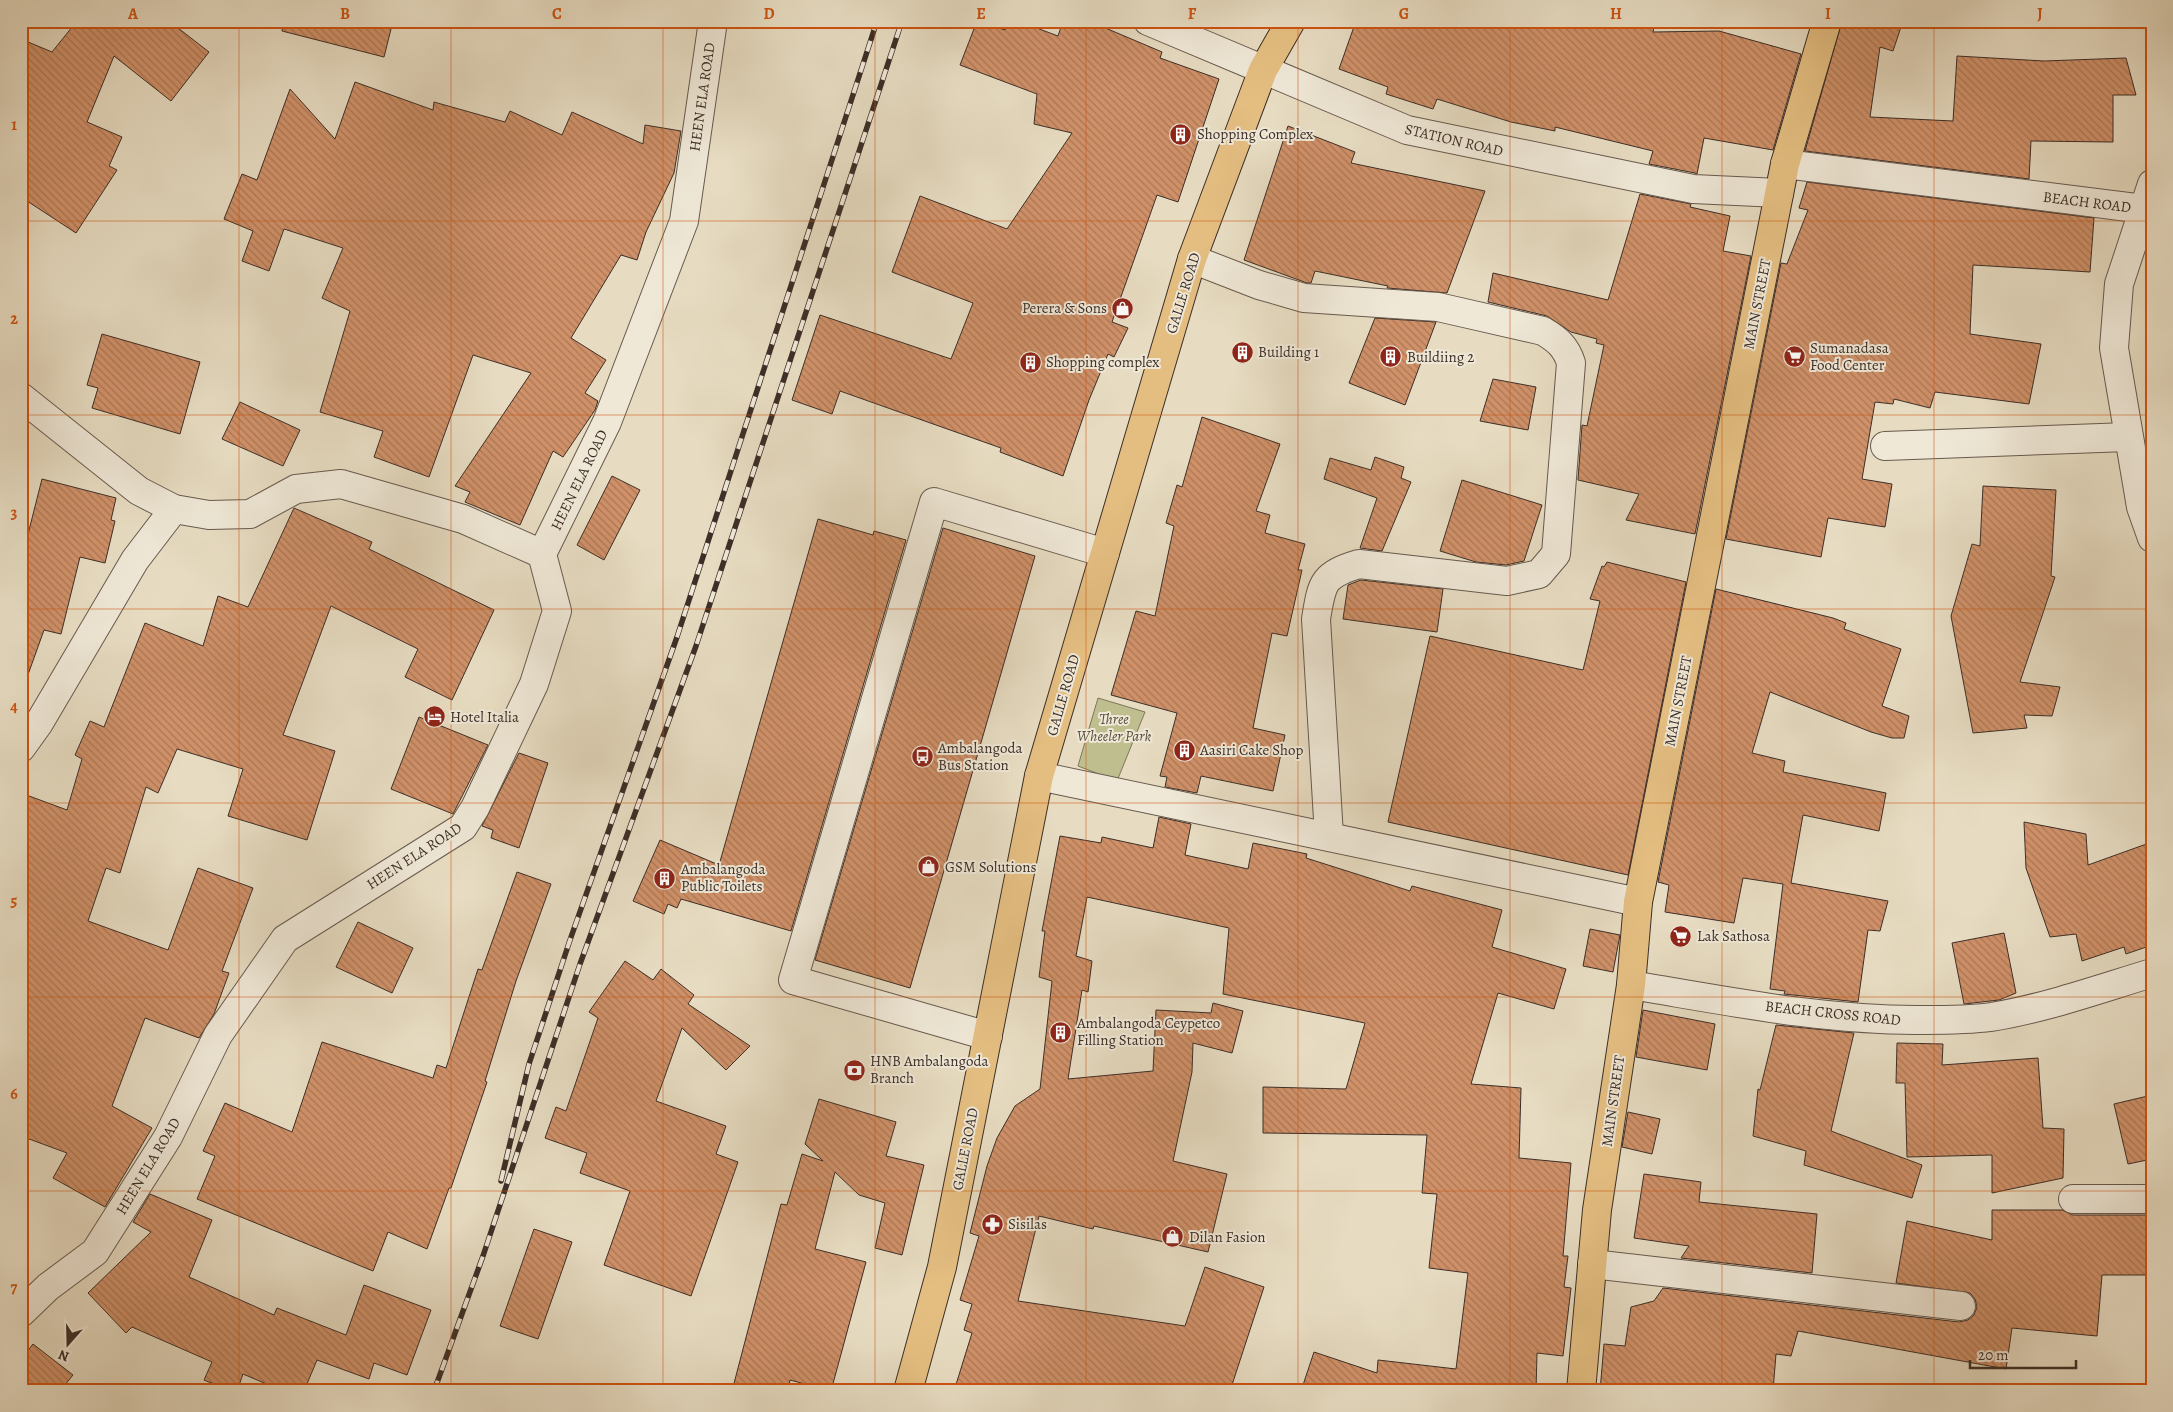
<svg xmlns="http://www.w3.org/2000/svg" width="2173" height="1412" font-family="Alegreya,serif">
<defs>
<pattern id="building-back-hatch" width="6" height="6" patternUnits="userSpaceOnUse" patternTransform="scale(1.25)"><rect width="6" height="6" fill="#d09169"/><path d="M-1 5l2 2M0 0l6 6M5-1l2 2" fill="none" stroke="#aa7756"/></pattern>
</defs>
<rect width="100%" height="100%" fill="#e7dcc2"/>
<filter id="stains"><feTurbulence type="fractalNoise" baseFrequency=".004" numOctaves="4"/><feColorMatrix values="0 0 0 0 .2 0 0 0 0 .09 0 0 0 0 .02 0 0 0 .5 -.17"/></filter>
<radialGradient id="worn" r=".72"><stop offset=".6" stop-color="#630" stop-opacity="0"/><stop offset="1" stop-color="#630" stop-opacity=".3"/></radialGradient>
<!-- park -->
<polygon fill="#bebe8e" stroke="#7e765a" points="1098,698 1145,712 1117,781 1078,766"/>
<!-- building -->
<g fill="url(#building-back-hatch)" stroke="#3d2e27">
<polygon points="77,21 169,21 209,52 171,101 114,56 87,122 122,137 109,166 117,170 76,233 21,197 21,39 52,52"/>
<polygon points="283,21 393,21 384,57 282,31"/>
<polygon points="977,21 1005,30 1008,21 1018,21 1058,36 1063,21 1089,21 1162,52 1160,58 1219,79 1178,202 1157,195 1112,322 1128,328 1114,357 1108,354 1089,400 1063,476 1000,452 1001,448 840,391 832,414 792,400 820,315 951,359 973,303 892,272 920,196 1007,229 1072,133 1034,124 1037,94 960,65"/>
<polygon points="1356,21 1655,21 1653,32 1719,31 1801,54 1773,150 1704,138 1697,174 1695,173 1649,164 1653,151 1555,127 1555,131 1511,122 1437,99 1433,109 1386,94 1388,87 1339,69"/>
<polygon points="1842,21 1903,21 1893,51 1880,47 1870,117 1953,121 1957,56 2044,61 2126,58 2136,95 2113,95 2113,142 2031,141 2029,179 1805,151"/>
<polygon points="355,82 433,110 434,102 505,122 510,111 562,135 572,112 643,144 645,125 681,131 674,173 646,232 637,260 621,255 571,338 606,360 585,393 598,401 595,410 563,457 553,451 520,525 465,502 470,492 455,486 531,373 473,355 429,477 374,457 383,431 320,412 350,311 322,298 343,248 284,229 269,271 242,261 253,231 224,219 242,174 257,180 290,89 335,139"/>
<polygon points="1288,126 1355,152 1351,163 1485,191 1447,293 1387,288 1388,286 1315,271 1311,283 1307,283 1244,260"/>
<polygon points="1807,182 2094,218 2090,272 1973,265 1970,334 2041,344 2029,404 1935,392 1930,408 1894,399 1893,404 1875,402 1862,479 1892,484 1885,527 1828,518 1821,557 1726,539 1781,263 1787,264 1808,210 1799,208"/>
<polygon points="1640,194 1691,204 1690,207 1730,216 1723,251 1751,256 1695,534 1626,520 1639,494 1578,480 1582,425 1587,426 1604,345 1596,343 1597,339 1571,332 1547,316 1488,302 1493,273 1608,300"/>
<polygon points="1375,318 1436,322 1405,405 1349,383"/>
<polygon points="102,334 200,362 180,434 92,408 98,388 87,385"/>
<polygon points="1493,379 1536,387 1528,430 1480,421"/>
<polygon points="240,402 300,430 283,466 222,439"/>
<polygon points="1202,417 1280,444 1256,511 1270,515 1265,533 1305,544 1298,570 1302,570 1287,636 1272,633 1253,728 1285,735 1273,791 1201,776 1197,793 1165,787 1167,777 1160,776 1177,713 1111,695 1136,611 1155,616 1174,526 1166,523 1177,485 1182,487"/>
<polygon points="1375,457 1404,467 1401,478 1411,482 1382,551 1360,548 1377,498 1324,479 1330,458 1371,470"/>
<polygon points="612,476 640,490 604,560 577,545"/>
<polygon points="42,479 116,498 111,520 115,521 105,563 80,557 61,634 44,630 25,683 21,683 21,540 26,542"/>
<polygon points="1462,480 1542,505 1524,561 1506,565 1476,562 1440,551"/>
<polygon points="1983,486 2056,490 2051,576 2055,577 2020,682 2060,687 2052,716 2024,715 2027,728 1973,733 1951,616 1972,544 1980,546"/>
<polygon points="294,508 372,542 369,549 494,610 452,700 405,677 418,649 331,606 283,735 335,751 307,840 228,816 243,769 177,749 158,793 146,787 120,873 106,868 88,921 168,950 198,868 253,888 222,971 229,973 214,1014 199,1038 145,1018 112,1106 152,1128 105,1207 53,1178 67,1153 21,1136 21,793 67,810 82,759 75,755 90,721 104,727 145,623 203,646 218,596 248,607"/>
<polygon points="818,519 873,535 874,531 906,540 791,931 681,899 677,908 668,904 664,914 633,901 660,840 719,865"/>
<polygon points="943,528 1035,556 910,988 815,960"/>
<polygon points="1607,562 1686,582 1628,875 1388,822 1430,636 1583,670 1600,601 1590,599 1602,566 1604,567"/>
<polygon points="1361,580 1443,589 1437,632 1343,619 1348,585"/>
<polygon points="1716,589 1833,618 1846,623 1844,629 1901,649 1882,706 1909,716 1904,738 1892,738 1871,732 1770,692 1752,753 1785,761 1783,772 1886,793 1879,831 1803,815 1791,883 1888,901 1880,931 1868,930 1858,1002 1784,994 1785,991 1770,989 1783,884 1743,878 1734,923 1665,912 1669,885 1658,882"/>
<polygon points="419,717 488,745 453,814 391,789"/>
<polygon points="519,753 548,763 519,848 491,838 493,830 482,826"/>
<polygon points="1159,817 1191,824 1185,855 1248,869 1253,843 1307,854 1306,858 1410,891 1412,886 1502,910 1492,947 1566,969 1554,1009 1498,993 1471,1084 1521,1088 1519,1158 1571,1163 1563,1256 1568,1256 1564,1287 1571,1288 1563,1356 1537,1353 1536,1391 1301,1391 1314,1352 1377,1373 1378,1360 1456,1369 1468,1273 1429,1268 1437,1194 1422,1193 1427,1135 1263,1133 1263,1087 1346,1089 1365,1023 1223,994 1229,928 1087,897 1076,956 1092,961 1088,992 1082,990 1068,1079 1153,1071 1156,1010 1211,1013 1213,1003 1243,1011 1232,1053 1193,1043 1192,1072 1173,1161 1227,1174 1208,1252 1094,1226 1093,1229 1039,1216 1018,1301 1185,1326 1205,1267 1264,1287 1230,1391 954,1391 972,1333 964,1330 972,1304 960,1300 979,1236 970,1233 987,1166 997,1138 1015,1106 1040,1089 1052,981 1039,977 1045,931 1042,931 1060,836 1101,843 1102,837 1153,848"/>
<polygon points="2024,822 2086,834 2088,865 2152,842 2152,945 2126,954 2124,947 2082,961 2076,934 2050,937 2026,868"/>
<polygon points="517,872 551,884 516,981 485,1081 487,1082 451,1188 449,1188 427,1249 388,1232 373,1271 197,1199 215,1156 203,1151 225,1103 292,1132 322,1042 433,1078 437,1065 446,1068 478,969 482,970"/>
<polygon points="358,922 413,948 392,993 336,967"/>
<polygon points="1590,929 1620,935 1613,972 1583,966"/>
<polygon points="2004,933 2016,993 1999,1000 1964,1004 1952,943"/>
<polygon points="625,961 653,980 661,969 694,995 688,1004 750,1046 726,1070 682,1028 656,1101 726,1126 716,1154 738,1162 691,1296 604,1265 630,1191 580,1173 587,1153 545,1138 556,1107 566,1111 598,1018 589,1012"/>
<polygon points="1643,1010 1715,1024 1707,1070 1636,1057"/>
<polygon points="1776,1025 1854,1033 1831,1131 1922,1165 1912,1198 1804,1165 1806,1151 1753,1136 1758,1089 1760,1090"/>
<polygon points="1897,1043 1943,1044 1942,1065 2038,1058 2043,1128 2064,1129 2063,1178 1992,1193 1992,1155 1907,1157 1905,1083 1896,1083"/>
<polygon points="2152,1095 2152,1159 2128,1164 2114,1104"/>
<polygon points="819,1099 896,1122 886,1156 924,1165 902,1255 875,1248 885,1203 859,1195 835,1172 815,1249 866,1262 831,1391 790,1380 788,1391 732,1391 781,1204 787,1205 802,1154 823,1161 805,1144"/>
<polygon points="1628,1112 1660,1119 1652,1154 1622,1147"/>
<polygon points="1644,1174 1701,1182 1699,1202 1817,1214 1812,1273 1681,1258 1689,1246 1634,1238"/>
<polygon points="150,1194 212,1220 189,1277 274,1315 277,1308 346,1335 364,1285 431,1310 407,1375 374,1363 369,1379 317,1360 304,1391 283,1391 243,1374 237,1391 231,1391 204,1380 212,1362 132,1327 126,1333 88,1293 151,1232 133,1222"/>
<polygon points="1992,1210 2062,1210 2073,1215 2152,1215 2152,1275 2102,1275 2097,1336 2012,1328 2006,1369 1798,1331 1791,1356 1776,1354 1773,1391 1600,1391 1604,1344 1625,1346 1631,1307 1654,1301 1663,1288 1959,1322 1968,1320 1974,1315 1977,1307 1975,1299 1970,1293 1896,1283 1907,1221 1992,1240"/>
<polygon points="534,1229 572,1242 538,1339 500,1326"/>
<polygon points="33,1344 73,1375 60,1391 21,1391 21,1359"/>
</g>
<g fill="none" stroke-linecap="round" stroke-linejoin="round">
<defs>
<g id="minor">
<polyline points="1148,21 1407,130 1693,189 1779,193"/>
<polyline points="1785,164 2144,209"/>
<polyline points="2152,184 2119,284 2114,348 2141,507 2152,538"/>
<path d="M1192 259 1259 285 1304 298 1438 307 1543 331C1558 340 1566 347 1571 363L1556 554 1539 574 1507 581 1359 564C1322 575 1322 583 1316 619L1329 836"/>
<polyline points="21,397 139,491 174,509 209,515 250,514 296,489 341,484 463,519 542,554"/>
<polyline points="1885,446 2128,437"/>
<polyline points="21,748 39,723 135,560 174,509"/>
<polyline points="1039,776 1638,902"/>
<path d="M1631 985C1728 1001 1825 1021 1923 1020 1945 1020 1969 1020 1991 1017 2046 1008 2099 989 2152 973"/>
<polyline points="988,1036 793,980 934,502 1105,553"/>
<polyline points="2073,1199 2152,1199"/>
<polyline points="1592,1264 1961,1306"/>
<polyline points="21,1313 48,1287 95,1252 168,1137 218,1035 285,939 463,827 475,808 534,684 557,611 542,554 607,422 684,221 713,21"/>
</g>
<polyline id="major" points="1581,1391 1597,1210 1631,985 1638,902 1785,164 1827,21"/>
<polyline id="highway" points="908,1391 942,1267 1039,776 1192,259 1263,70 1291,21"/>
</defs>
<!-- minor casing -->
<use href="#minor" stroke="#685a4e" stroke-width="30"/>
<!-- major casing -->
<use href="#major" stroke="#3d2e27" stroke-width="30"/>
<!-- highway casing -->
<use href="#highway" stroke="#3d2e27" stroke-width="30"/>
<!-- minor -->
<use href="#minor" stroke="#efe8d7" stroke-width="28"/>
<!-- major -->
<use href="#major" stroke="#e4be81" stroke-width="28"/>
<!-- highway -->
<use href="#highway" stroke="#e4be81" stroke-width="28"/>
<defs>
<g id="rail">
<polyline points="501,1181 529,1064 570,940 677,637 877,21"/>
<polyline points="434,1391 483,1256 580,964 696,646 902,21"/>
</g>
</defs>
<!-- rail casing -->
<use href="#rail" stroke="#3d2e27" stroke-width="5.5"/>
<!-- rail -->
<use href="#rail" stroke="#efe8d7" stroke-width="4" stroke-dasharray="11" stroke-linecap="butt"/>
</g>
<!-- grid -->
<path fill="none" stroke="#ce5310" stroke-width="1" stroke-opacity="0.55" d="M239 21V1391M451 21V1391M663 21V1391M875 21V1391M1086 21V1391M1298 21V1391M1510 21V1391M1722 21V1391M1934 21V1391M21 221H2152M21 415H2152M21 609H2152M21 803H2152M21 997H2152M21 1191H2152"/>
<!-- icons -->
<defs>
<symbol id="building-disc" viewBox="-11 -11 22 22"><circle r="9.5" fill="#8f2418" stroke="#efe8d7"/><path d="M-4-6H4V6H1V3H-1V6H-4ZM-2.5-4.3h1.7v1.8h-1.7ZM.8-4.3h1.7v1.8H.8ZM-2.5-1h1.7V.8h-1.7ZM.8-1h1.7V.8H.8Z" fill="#fff"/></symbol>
<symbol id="shop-disc" viewBox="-11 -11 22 22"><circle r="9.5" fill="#8f2418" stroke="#efe8d7"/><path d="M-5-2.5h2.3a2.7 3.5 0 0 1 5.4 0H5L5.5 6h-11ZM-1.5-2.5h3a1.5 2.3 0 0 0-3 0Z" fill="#fff"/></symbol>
<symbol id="supermarket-disc" viewBox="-11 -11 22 22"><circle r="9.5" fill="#8f2418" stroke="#efe8d7"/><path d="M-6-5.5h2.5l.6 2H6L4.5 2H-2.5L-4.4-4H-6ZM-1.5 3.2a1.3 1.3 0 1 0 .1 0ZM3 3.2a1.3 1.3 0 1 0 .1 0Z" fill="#fff"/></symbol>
<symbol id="hotel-disc" viewBox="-11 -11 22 22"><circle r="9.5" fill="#8f2418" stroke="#efe8d7"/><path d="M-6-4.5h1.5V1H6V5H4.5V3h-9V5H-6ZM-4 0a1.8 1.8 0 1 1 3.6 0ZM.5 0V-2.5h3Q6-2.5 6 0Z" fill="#fff"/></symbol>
<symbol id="bus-disc" viewBox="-11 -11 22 22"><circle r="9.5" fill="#8f2418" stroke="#efe8d7"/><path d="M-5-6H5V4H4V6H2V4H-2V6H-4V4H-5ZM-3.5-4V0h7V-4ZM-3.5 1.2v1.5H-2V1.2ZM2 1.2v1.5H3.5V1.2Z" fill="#fff"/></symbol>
<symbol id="bank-disc" viewBox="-11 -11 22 22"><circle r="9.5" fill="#8f2418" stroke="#efe8d7"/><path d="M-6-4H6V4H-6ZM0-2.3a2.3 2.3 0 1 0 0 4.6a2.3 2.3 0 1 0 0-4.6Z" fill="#fff"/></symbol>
<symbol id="pharmacy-disc" viewBox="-11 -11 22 22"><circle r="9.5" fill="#8f2418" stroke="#efe8d7"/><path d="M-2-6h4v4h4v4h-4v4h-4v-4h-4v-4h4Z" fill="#fff"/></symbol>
</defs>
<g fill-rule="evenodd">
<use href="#building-disc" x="1168" y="122" width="25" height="25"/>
<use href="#shop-disc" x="1110" y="296" width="25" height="25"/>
<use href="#building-disc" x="1230" y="340" width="25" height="25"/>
<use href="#building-disc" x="1378" y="344" width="25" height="25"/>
<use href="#supermarket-disc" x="1782" y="344" width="25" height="25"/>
<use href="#building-disc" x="1018" y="350" width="25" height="25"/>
<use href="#hotel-disc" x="422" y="704" width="25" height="25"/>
<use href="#building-disc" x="1172" y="738" width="25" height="25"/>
<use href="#bus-disc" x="910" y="744" width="25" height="25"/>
<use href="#shop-disc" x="916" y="854" width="25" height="25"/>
<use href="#building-disc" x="652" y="866" width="25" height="25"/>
<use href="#supermarket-disc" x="1668" y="924" width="25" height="25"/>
<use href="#building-disc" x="1048" y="1020" width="25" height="25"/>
<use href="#bank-disc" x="842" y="1058" width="25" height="25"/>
<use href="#pharmacy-disc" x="980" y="1212" width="25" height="25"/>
<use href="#shop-disc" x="1160" y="1224" width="25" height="25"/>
</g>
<g text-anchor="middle" stroke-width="4" stroke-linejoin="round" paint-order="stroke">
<!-- street labels -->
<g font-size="15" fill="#3d2e27" stroke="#efe8d7">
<text transform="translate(702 97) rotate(-82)" y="5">HEEN ELA ROAD</text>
<text transform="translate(1454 140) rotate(13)" y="5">STATION ROAD</text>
<text transform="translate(2087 202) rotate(7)" y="5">BEACH ROAD</text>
<text transform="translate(1183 293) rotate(-73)" y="5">GALLE ROAD</text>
<text transform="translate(1757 304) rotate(-79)" y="5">MAIN STREET</text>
<text transform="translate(579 480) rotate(-64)" y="5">HEEN ELA ROAD</text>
<text transform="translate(1063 695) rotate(-74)" y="5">GALLE ROAD</text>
<text transform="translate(1678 701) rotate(-79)" y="5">MAIN STREET</text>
<text transform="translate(414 856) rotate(-33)" y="5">HEEN ELA ROAD</text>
<text transform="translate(1833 1013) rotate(6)" y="5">BEACH CROSS ROAD</text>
<text transform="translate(1613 1101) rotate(-82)" y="5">MAIN STREET</text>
<text transform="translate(965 1149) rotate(-79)" y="5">GALLE ROAD</text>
<text transform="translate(148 1166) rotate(-59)" y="5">HEEN ELA ROAD</text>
</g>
<!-- poi labels -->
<g font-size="15" fill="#3d2e27" stroke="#efe8d7" text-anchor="start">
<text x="1197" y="139">Shopping Complex</text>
<text x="1107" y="313" text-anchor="end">Perera &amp; Sons</text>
<text x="1810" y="353">Sumanadasa<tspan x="1810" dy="17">Food Center</tspan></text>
<text x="1258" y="357">Building 1</text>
<text x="1407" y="362">Buildiing 2</text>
<text x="1046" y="367">Shopping complex</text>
<text x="450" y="722">Hotel Italia</text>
<text x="938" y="753">Ambalangoda<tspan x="938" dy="17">Bus Station</tspan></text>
<text x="1200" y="755">Aasiri Cake Shop</text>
<text x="945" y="872">GSM Solutions</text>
<text x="681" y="874">Ambalangoda<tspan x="681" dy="17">Public Toilets</tspan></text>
<text x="1697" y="941">Lak Sathosa</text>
<text x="1077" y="1028">Ambalangoda Ceypetco<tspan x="1077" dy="17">Filling Station</tspan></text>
<text x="870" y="1066">HNB Ambalangoda<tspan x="870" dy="17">Branch</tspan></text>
<text x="1008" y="1229">Sisilas</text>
<text x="1189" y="1242">Dilan Fasion</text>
</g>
<!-- park labels -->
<g font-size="15" font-style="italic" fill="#574b3c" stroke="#efe8d7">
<text x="1114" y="724">Three<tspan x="1114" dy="17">Wheeler Park</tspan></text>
</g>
</g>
<!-- margin -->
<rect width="2173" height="1412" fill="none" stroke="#e7dcc2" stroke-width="55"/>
<!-- north arrow -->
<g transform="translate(68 1344) rotate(200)" stroke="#efe8d7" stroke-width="4" paint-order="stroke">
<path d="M0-4L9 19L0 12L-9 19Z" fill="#3d2e27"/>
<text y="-8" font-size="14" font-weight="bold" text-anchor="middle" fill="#3d2e27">N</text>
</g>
<!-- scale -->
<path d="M1970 1360v8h106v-8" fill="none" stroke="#3d2e27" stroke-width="2.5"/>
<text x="1978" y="1360" font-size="15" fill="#3d2e27" stroke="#efe8d7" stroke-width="4" paint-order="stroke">20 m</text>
<rect x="28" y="28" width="2118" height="1356" fill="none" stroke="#ce5310" stroke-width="2"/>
<g font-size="16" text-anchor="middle" font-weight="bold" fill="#ce5310">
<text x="133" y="19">A</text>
<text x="345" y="19">B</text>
<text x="557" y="19">C</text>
<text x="769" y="19">D</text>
<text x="981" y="19">E</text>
<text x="1192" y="19">F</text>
<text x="1404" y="19">G</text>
<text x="1616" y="19">H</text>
<text x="1828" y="19">I</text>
<text x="2040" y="19">J</text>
<text x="14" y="130">1</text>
<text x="14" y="324">2</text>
<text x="14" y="518">3</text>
<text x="14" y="712">4</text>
<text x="14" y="906">5</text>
<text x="14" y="1099">6</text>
<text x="14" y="1293">7</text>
</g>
<rect width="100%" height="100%" filter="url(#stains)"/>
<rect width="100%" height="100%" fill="url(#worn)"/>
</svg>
